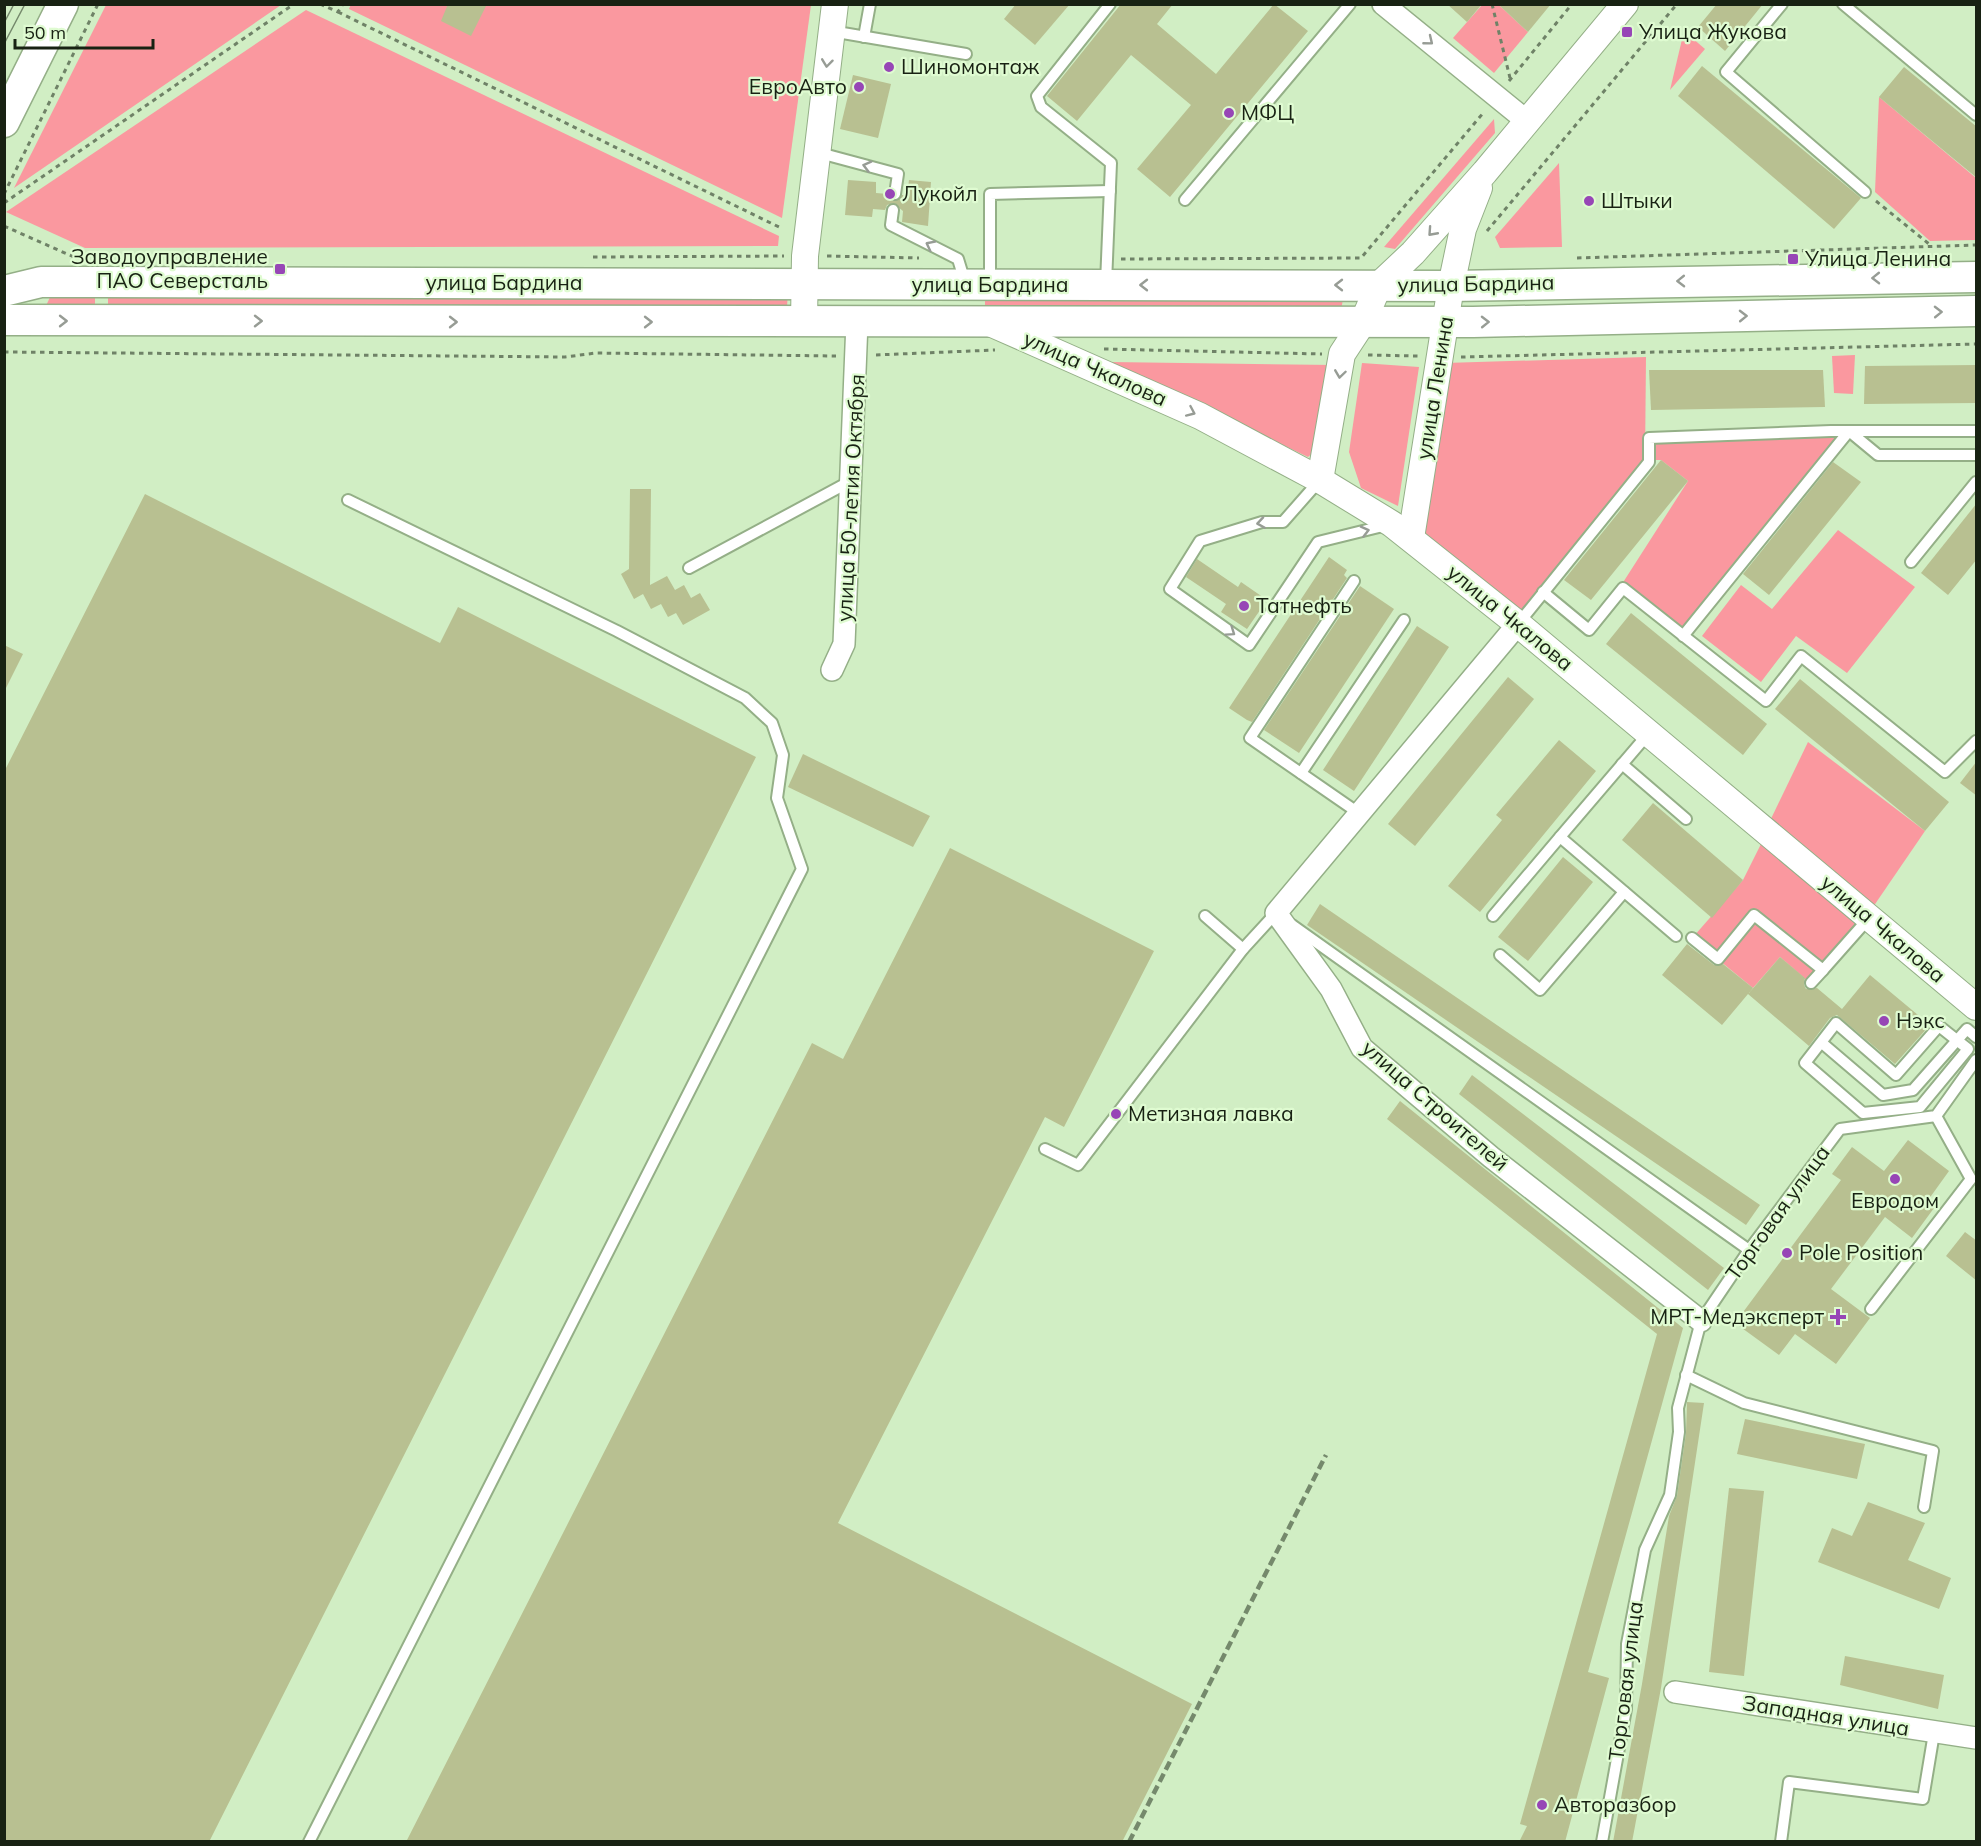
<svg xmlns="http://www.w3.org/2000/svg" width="1981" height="1846" font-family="Mulish,sans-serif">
<rect width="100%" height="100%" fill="#d1eec4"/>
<!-- green -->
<g fill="#fa989f">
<polygon points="351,4 811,5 782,218 349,9"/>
<polygon points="106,5 281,5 14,188"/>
<polygon points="1482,5 1499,5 1528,32 1494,73 1453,38"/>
<polygon points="306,10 779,236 778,246 85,248 6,212"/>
<polygon points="1684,31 1705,49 1670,90"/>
<polygon points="1879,97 1976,178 1976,240 1930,241 1875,192"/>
<polygon points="1494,119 1495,133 1395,249 1384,247"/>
<polygon points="1559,163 1562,247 1500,248 1495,237"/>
<polygon points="788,292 787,307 108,312 108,296"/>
<polygon points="985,293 1344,294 1341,310 985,306"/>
<polygon points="95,296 95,314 46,306 50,297"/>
<polygon points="1855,355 1853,394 1834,393 1832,356"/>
<polygon points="1646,357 1645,460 1519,617 1418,535 1445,363"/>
<polygon points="1111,362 1335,365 1325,443 1308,457"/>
<polygon points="1362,363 1419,367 1398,506 1361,488 1349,452"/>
<polygon points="1843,434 1683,631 1622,584 1688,481 1661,460 1651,460 1652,441"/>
<polygon points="1838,530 1915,587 1847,673 1796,636 1761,682 1702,636 1741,585 1772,609"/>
<polygon points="1808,742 1925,831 1871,910 1768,825"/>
<polygon points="1764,838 1863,920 1823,966 1754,911 1717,956 1694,936 1743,880"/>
<polygon points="1755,920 1818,971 1809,982 1780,957 1753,988 1720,961"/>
</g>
<!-- building -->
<g fill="#b8c091">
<polygon points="448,4 487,4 471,36 441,21"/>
<polygon points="1016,4 1070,4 1035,45 1004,19"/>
<polygon points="1121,4 1173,4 1157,24 1216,74 1274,4 1308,31 1170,197 1137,169 1191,105 1131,55 1077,121 1047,96"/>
<polygon points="1447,4 1482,4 1467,22"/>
<polygon points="1498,4 1551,4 1528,32"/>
<polygon points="1717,4 1763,4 1725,51 1698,27"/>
<polygon points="1702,66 1861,198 1834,229 1678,96"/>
<polygon points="1904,67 1977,127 1977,178 1879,97"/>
<polygon points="853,75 891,84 878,138 840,129"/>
<polygon points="848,180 876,182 876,193 888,194 890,199 894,201 902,195 907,195 909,180 931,182 928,226 902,222 903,211 893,203 887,205 885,210 873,209 872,217 845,215"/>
<polygon points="1977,365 1977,403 1864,404 1865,366"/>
<polygon points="1649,370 1823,370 1825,407 1651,410"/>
<polygon points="1661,460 1688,481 1591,600 1564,580"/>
<polygon points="1833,462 1861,482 1769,595 1743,574"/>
<polygon points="630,489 651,489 650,585 667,576 675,590 684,585 691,598 700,593 710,610 683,625 676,613 668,617 661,604 651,609 643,594 634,599 621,574 629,569"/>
<polygon points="145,494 440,643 458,607 756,757 209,1842 4,1842 4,772"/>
<polygon points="1977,503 1977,559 1948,595 1921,573"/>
<polygon points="1329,557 1347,570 1344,575 1347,578 1252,722 1247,720 1229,708"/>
<polygon points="1197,559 1238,587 1241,582 1267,600 1247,629 1221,612 1226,604 1186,577"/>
<polygon points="1360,586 1394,609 1299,753 1264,730"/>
<polygon points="1631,613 1767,724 1743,755 1606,644"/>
<polygon points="1417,626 1449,647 1354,791 1323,770"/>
<polygon points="4,645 23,654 4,692"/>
<polygon points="1508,677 1534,699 1415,846 1388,824"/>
<polygon points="1800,679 1949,802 1925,831 1775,709"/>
<polygon points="1559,740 1596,771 1480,912 1448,886 1502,820 1496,815"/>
<polygon points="803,754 930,816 913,847 788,787"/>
<polygon points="1977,761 1977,796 1960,783"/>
<polygon points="1653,803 1743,880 1712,918 1622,840"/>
<polygon points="950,848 1154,951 1064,1127 1045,1117 838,1523 1192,1704 1122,1842 406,1842 812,1043 843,1059"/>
<polygon points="1563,857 1593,882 1528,961 1498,937"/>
<polygon points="1320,904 1760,1205 1746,1225 1307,925"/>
<polygon points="1687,944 1714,965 1723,964 1753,988 1749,993 1780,957 1805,978 1804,985 1806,989 1817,988 1842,1009 1870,975 1930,1025 1895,1064 1837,1015 1830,1018 1809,1046 1748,994 1722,1025 1662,975"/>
<polygon points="1472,1075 1724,1268 1708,1290 1459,1094"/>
<polygon points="1400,1101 1683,1328 1588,1672 1609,1678 1565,1842 1519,1842 1527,1826 1520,1824 1657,1334 1387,1119"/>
<polygon points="1908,1140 1949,1171 1926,1203 1934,1208 1912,1238 1885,1217 1831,1289 1870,1318 1836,1364 1795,1334 1779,1355 1735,1323 1841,1180 1832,1174 1852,1147 1884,1171"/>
<polygon points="1965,1232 1977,1241 1977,1281 1946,1256"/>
<polygon points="1687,1402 1704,1403 1661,1688 1632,1842 1613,1842 1642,1684 1669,1516 1677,1496 1686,1433"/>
<polygon points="1745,1419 1865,1444 1857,1479 1737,1454"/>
<polygon points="1729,1488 1764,1491 1744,1676 1709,1672"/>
<polygon points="1868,1502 1925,1523 1908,1560 1951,1578 1939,1609 1818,1562 1832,1528 1852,1536"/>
<polygon points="1845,1656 1944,1675 1938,1709 1840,1685"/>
</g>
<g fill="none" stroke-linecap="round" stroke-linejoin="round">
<defs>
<g id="service">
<polyline points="1782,4 1726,72 1865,192"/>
<polyline points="1843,4 1976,115"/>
<polyline points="831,31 966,54"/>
<polyline points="864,37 870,4"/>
<polyline points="816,152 898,174 895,194"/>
<polyline points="1185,200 1350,4"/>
<polyline points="893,210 891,225 958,259 965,282"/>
<polyline points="990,283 990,194 1110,191"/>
<polyline points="1106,283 1111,163 1041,107 1037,96 1110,4"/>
<polyline points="1320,480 1283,522 1262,522 1200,541 1170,589 1249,645 1318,542 1387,525"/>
<polyline points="1911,562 1976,482"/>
<polyline points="689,568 849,482"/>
<polyline points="1354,581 1250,738 1360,814"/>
<polyline points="1543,592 1589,630 1623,588 1766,701 1801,656 1945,772 1976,741"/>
<polyline points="1518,624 1649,462 1649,438 1831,431 1976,431"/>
<polyline points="1683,636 1849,431 1878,455 1976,455"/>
<polyline points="1648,734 1560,837 1676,936"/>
<polyline points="1622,764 1686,819"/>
<polyline points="1301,773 1404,620"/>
<polyline points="1205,916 1243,949"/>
<polyline points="1493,916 1560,837"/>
<polyline points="1292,925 1749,1250"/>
<polyline points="1692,938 1718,959 1754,915 1823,970 1869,918"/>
<polyline points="1500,955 1540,990 1624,892"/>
<polyline points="1811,983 1823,970"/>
<polygon points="1836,1023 1896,1075 1939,1026 1968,1049 1920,1107 1863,1113 1805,1063"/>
<polyline points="1822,1043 1883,1095 1913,1090 1967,1029 1976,1037"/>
<polyline points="1045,1149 1078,1165 1243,949 1276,913 1279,916"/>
<polyline points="1871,1309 1971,1179 1936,1116"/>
<polyline points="1686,1375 1744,1403 1933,1451 1924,1507"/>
<polyline points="309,1842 802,869 777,798 783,755 772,723 745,698 617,631 348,500"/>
<polyline points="1602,1842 1626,1709 1627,1644 1645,1550 1670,1495 1679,1432 1678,1408 1701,1321 1749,1250 1840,1129 1936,1116 1976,1060"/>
<polyline points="1781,1842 1789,1782 1923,1799 1934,1733"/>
</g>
<g id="minor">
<polyline points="1383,4 1528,122"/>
<polyline points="1518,624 1276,913 1331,989 1362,1048 1491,1157 1701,1321"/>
<polyline points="832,670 844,644 857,322"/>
<polyline points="1675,1692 1976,1738"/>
</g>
<g id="tertiary">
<polyline points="804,323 805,256 835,4"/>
<polyline points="990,323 1200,416 1320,480 1392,524 1518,624 1976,1007"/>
<polyline points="1320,480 1342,354 1363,322 1379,285 1413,253 1485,172 1625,4"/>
<polyline points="1411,538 1451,286 1463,229 1479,188"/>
</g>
<g id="secondary">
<polyline points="4,122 63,4"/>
<polyline points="4,291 41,282 100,282 1451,286 1976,277"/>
<polyline points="4,320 1473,322 1976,311"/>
</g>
</defs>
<!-- service casing -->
<use href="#service" stroke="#94af87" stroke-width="14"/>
<!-- minor casing -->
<use href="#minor" stroke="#94af87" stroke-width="24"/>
<!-- tertiary casing -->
<use href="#tertiary" stroke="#94af87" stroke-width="28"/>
<!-- secondary casing -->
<use href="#secondary" stroke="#94af87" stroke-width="33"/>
<!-- path -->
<g stroke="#6f8267" stroke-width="3" stroke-dasharray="4.5 4.5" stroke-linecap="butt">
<polyline points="320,4 338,12 343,4"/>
<polyline points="1492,4 1510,78"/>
<polyline points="338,12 781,228"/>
<polyline points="1509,81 1572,4"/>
<polyline points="4,194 98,4"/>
<polyline points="1876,201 1929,244"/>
<polyline points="4,203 294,4"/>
<polyline points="4,226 74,257"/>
<polyline points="1487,231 1677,4"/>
<polyline points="827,256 919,258"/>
<polyline points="593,257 784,256"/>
<polyline points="1577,258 1976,245"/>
<polyline points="1121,259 1361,258 1484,112"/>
<polyline points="1104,349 1322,354"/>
<polyline points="4,352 565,357 596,353 836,356"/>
<polyline points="876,355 995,350"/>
<polyline points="1368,355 1418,356"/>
<polyline points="1461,357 1976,344"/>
</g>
<!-- service -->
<use href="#service" stroke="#fff" stroke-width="10"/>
<!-- minor -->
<use href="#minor" stroke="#fff" stroke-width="21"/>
<!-- tertiary -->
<use href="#tertiary" stroke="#fff" stroke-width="26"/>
<!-- secondary -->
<use href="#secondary" stroke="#fff" stroke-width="30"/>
<!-- tram -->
<g stroke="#75896c" stroke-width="1.5">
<polyline points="4,23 14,4"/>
<polyline points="4,44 25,4"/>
</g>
<!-- rail -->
<polyline stroke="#75896c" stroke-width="4.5" stroke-dasharray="9 4.5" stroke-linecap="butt" points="1129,1842 1326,1455"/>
</g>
<!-- one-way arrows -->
<defs><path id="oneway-chevron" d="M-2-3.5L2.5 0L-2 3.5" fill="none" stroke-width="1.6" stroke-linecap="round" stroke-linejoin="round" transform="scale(1.5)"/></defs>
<g stroke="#979c95">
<use href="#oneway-chevron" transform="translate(1429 41) rotate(39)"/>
<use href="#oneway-chevron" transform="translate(827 63) rotate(97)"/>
<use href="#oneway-chevron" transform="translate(867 166) rotate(-165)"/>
<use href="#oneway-chevron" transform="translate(1432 232) rotate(132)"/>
<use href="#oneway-chevron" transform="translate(930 245) rotate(-153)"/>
<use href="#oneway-chevron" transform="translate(1876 278) rotate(179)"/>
<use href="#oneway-chevron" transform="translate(1681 281) rotate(179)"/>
<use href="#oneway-chevron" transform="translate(1144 285) rotate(180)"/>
<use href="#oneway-chevron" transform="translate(1339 285) rotate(180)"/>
<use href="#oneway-chevron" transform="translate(1938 312) rotate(-1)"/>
<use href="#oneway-chevron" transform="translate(1743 316) rotate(-1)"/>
<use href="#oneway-chevron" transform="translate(63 321)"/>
<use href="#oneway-chevron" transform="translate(258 321)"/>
<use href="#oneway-chevron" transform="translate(453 322)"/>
<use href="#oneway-chevron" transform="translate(648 322)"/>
<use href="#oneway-chevron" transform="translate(1485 322) rotate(-1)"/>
<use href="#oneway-chevron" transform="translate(1340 374) rotate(98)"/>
<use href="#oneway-chevron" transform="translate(1191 412) rotate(24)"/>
<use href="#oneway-chevron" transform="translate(1261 523) rotate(171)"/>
<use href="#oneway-chevron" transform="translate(1365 531) rotate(-14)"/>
<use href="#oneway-chevron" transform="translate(1231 632) rotate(35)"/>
</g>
<!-- markers -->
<g fill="#9746b6" stroke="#dffbd1" stroke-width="2">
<rect x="1621" y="26" width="12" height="12" rx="3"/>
<circle cx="889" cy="67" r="6"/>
<circle cx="859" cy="87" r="6"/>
<circle cx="1229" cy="113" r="6"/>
<circle cx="890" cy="194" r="6"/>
<circle cx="1589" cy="201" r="6"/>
<rect x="1787" y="253" width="12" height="12" rx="3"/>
<rect x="274" y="263" width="12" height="12" rx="3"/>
<circle cx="1244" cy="606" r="6"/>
<circle cx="1884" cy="1021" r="6"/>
<circle cx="1116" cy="1114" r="6"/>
<circle cx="1895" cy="1179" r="6"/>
<circle cx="1787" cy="1253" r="6"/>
<path d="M1835 1308h6v6h6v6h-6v6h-6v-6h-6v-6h6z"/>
<circle cx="1542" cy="1805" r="6"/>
</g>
<g text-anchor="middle" stroke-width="4.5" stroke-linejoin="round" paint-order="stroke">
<!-- poi labels -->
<g font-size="21" fill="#182213" stroke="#dffbd1" text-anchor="start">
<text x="1639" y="39">Улица Жукова</text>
<text x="901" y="74">Шиномонтаж</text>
<text x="847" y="94" text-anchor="end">ЕвроАвто</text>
<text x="1241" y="120">МФЦ</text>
<text x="902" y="201">Лукойл</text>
<text x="1601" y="208">Штыки</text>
<text x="268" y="264" text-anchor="end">Заводоуправление<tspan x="268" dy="24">ПАО Северсталь</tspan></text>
<text x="1805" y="266">Улица Ленина</text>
<text x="1256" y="613">Татнефть</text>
<text x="1896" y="1028">Нэкс</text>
<text x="1128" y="1121">Метизная лавка</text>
<text x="1895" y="1208" text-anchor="middle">Евродом</text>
<text x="1799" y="1260">Pole Position</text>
<text x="1824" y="1324" text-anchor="end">МРТ-Медэксперт</text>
<text x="1554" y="1812">Авторазбор</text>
</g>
<!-- street labels -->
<g font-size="21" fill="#182213" stroke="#dffbd1">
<text x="504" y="290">улица Бардина</text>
<text transform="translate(1476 284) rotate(-1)" y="7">улица Бардина</text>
<text x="990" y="292">улица Бардина</text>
<text transform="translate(1095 369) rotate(24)" y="7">улица Чкалова</text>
<text transform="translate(1435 388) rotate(-81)" y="7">улица Ленина</text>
<text transform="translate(851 498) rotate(-87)" y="7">улица 50-летия Октября</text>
<text transform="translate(1510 618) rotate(39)" y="7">улица Чкалова</text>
<text transform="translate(1883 929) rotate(40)" y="7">улица Чкалова</text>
<text transform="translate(1435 1106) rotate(41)" y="7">улица Строителей</text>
<text transform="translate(1778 1213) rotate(-54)" y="7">Торговая улица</text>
<text transform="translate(1626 1681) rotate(-83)" y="7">Торговая улица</text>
<text transform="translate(1826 1716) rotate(9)" y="7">Западная улица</text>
</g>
</g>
<!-- border -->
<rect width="1981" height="1846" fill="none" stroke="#182213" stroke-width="12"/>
<!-- scale -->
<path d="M15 39v9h138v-9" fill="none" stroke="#182213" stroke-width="3"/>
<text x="24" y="39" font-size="18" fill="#182213" stroke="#dffbd1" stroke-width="4.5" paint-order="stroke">50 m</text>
</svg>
